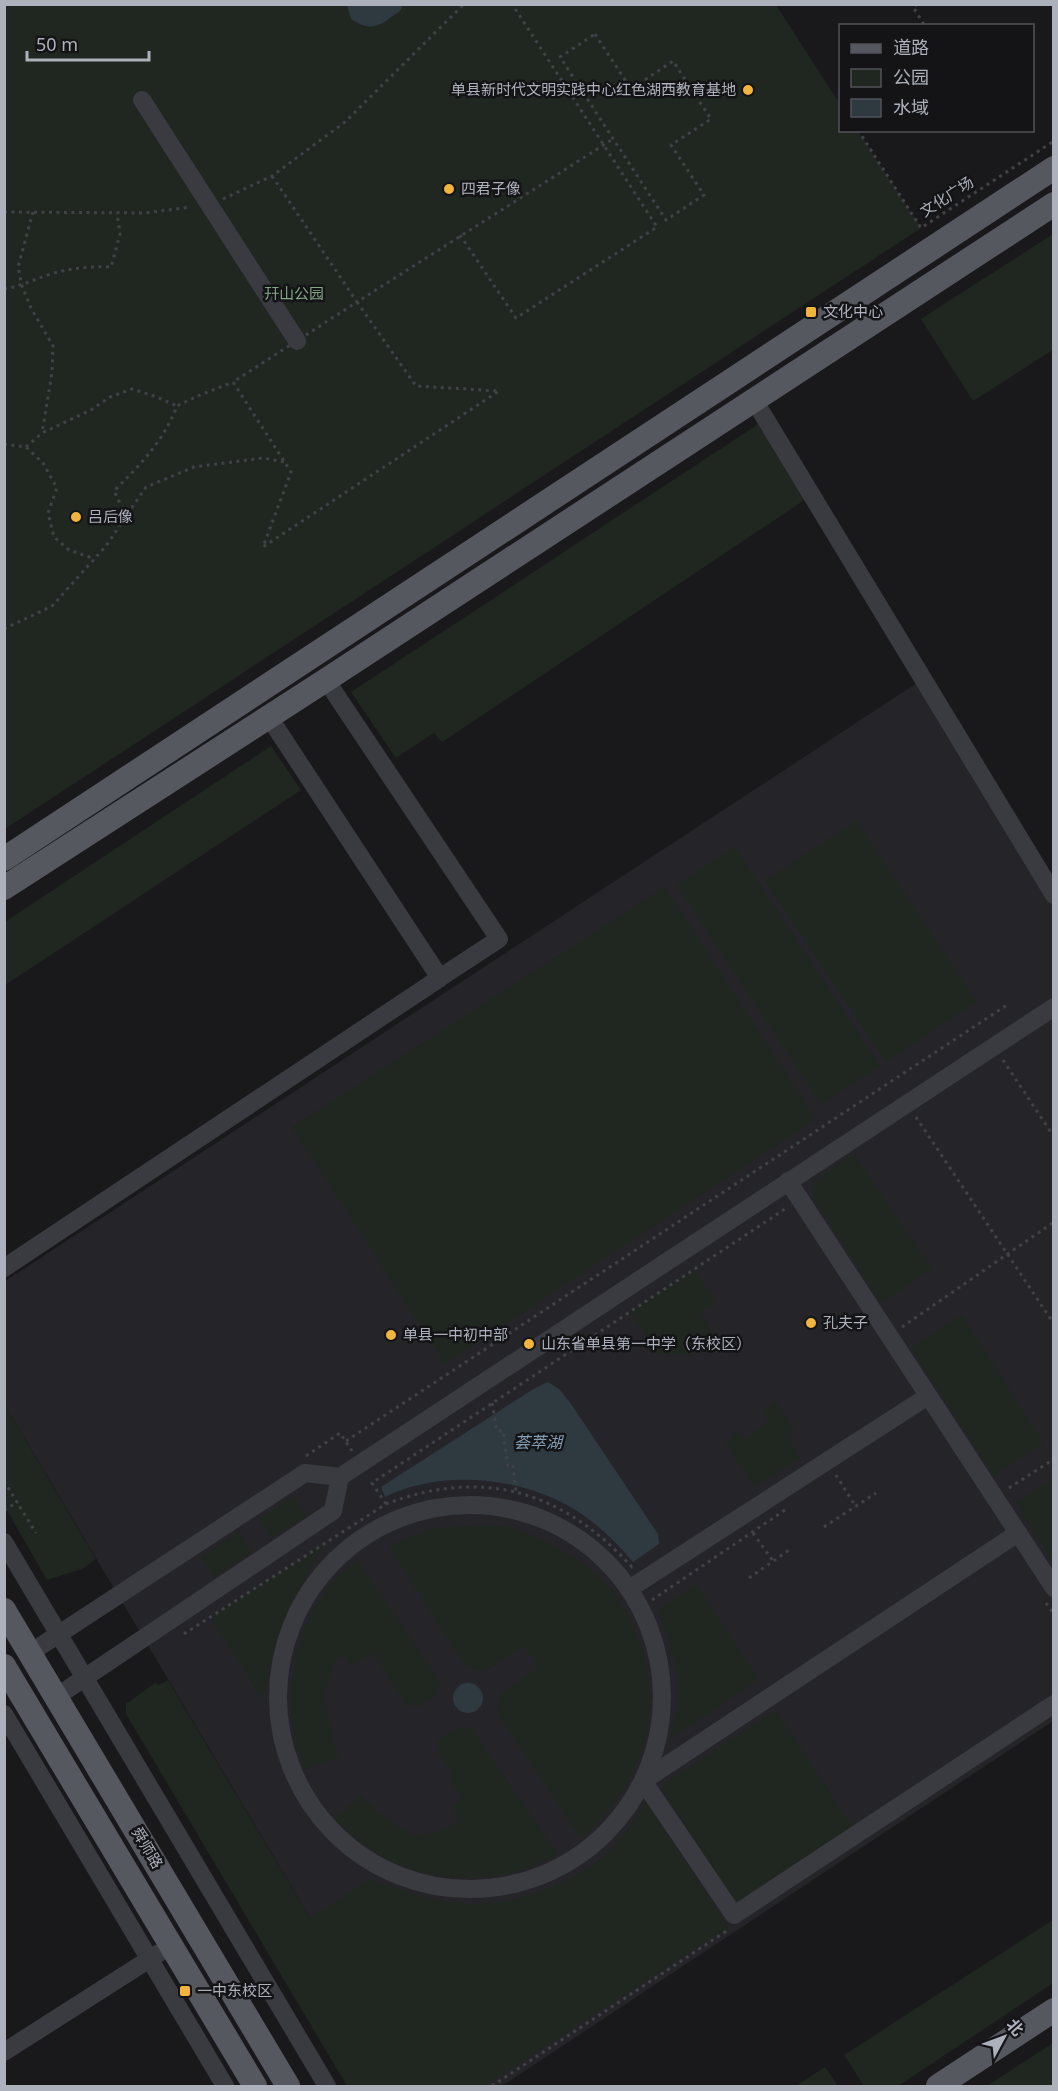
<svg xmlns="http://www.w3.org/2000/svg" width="1058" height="2091" font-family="'Noto Sans','Noto Sans SC',sans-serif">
<rect width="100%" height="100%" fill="#19191c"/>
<!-- built -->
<polygon fill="#252529" points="923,679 1053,895 1053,1721 502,2086 410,2086 5,1405 4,1282"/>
<!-- green -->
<g fill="#1f2720">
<polygon points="5,5 776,5 840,104 840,130 858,131 921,228 5,829"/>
<polygon points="1053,234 1053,350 973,401 921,319"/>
<polygon points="763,421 809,497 442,742 434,733 396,758 351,692"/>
<polygon points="271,746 301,790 5,985 5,922"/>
<polygon points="857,820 977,1001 886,1062 765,881"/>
<polygon points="735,846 880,1066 821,1104 677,885"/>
<polygon points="665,887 816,1119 445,1364 292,1127"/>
<polygon points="854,1153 932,1268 881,1303 814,1199 812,1188 819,1178"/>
<polygon points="694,1269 716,1300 700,1312 717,1337 690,1355 659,1354 630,1312"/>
<polygon points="962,1315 1044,1443 994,1476 911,1348"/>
<polygon points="776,1401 794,1430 789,1438 800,1458 755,1487 726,1444 736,1431 745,1439 769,1421 764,1412"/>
<polygon points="5,1405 96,1559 82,1569 47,1580 5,1507"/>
<polygon points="1053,1479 1054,1561 1053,1562 1016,1503"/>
<polygon points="294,1496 307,1515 271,1539 258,1520"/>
<path d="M483 1525C492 1526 502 1526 511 1528 528 1532 545 1541 561 1550 580 1560 601 1575 614 1593 644 1633 658 1691 645 1740 636 1778 610 1813 581 1838L497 1713 501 1693 538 1668 524 1646 485 1671 467 1668 388 1546 431 1529Z"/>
<polygon points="239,1532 252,1552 214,1577 201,1557"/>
<path d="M324 1545C294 1594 274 1644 263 1700L210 1617Z"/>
<path d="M358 1560 442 1684 435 1696 417 1707 415 1703 408 1707 373 1653 352 1666 344 1655 333 1663 331 1679 325 1690 326 1704 338 1758 305 1770C275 1700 294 1605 358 1560Z"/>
<path d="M697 1584 759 1679 669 1740C672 1729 676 1718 677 1707 683 1677 669 1637 657 1610Z"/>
<path d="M168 1680 310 1918 371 1879C402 1891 434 1902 468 1904 514 1907 582 1881 614 1847 626 1833 636 1818 647 1802L729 1927 484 2086H347L126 1714V1704L155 1683 159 1685Z"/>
<polygon points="776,1710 853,1827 737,1904 660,1787"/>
<path d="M456 1728H472L558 1855C548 1859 538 1864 528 1868 483 1884 423 1880 381 1856 364 1846 349 1833 334 1819L362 1795 371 1806 400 1828 416 1836 441 1832 460 1820 452 1807 462 1799 451 1783 453 1775 438 1752V1740Z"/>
<polygon points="1053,1920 1053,1983 898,2086 864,2086 844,2055"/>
<polygon points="1053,2043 1053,2086 987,2086"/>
<polygon points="825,2067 838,2086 796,2086"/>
</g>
<!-- water -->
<g fill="#2f3940">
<path d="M347 5V4L403 5C401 11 399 12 394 15 377 28 370 31 351 19Z"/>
<path d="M548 1382 560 1390 571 1404 658 1534 659 1544 633 1562C614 1539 587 1514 559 1501 507 1476 438 1471 385 1497L381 1487 535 1388Z"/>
<circle cx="468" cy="1698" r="15"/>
</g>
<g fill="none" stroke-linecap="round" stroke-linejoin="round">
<!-- path -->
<g stroke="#404248" stroke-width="3" stroke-dasharray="3 4.5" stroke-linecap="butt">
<polyline points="917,4 913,7 925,26"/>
<polygon points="595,34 631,89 673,61 711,119 671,145 704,195 666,220 560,57"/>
<polyline points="858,130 921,228 1054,141"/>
<polyline points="272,176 357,302 613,139"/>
<polyline points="223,199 272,176 345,122 464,4"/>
<polyline points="4,212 145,213 191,207"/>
<polyline points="33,212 18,267 22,286 31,308 53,346 52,373 42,433"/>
<polyline points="460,235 516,318 657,227 512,4"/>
<path d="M4 289C22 286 37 278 54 273 73 268 92 266 111 267L120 234 117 213"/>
<polygon points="357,302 416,386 499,391 263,547 291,472 233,382"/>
<polyline points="4,444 26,447 43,463 57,488 48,513 54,537 69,550 95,559"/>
<polyline points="26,447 42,433 91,410 110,397 132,389 157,397 177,406"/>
<path d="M126 516 114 491C141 464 163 442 177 406L200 395 233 382"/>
<polyline points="4,629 52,606 106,546 146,487 194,467 263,458 285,462"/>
<polyline points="1003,1060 1054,1137"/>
<polyline points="916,1117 1054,1324"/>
<polyline points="902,1327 1054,1222"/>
<polyline points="492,1403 497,1431 503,1431 508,1467 513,1466 516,1492"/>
<polyline points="346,1441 1007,1005"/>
<polyline points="306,1456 340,1433 352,1451"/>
<polyline points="836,1475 856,1507"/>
<polyline points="4,1481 36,1533"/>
<polyline points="1009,1488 1054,1459"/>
<polyline points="386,1504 372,1483 788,1207"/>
<polyline points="4,1510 18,1502"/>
<polyline points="824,1527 876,1493"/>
<polyline points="753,1533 773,1561"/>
<polyline points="749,1578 792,1548"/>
<polyline points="652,1600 788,1508"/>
<polyline points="1046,1603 1054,1614"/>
<path d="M184 1634 386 1504C484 1467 562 1491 632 1567L634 1566"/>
<polyline points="492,2086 728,1930"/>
</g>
<!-- minor -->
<g stroke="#3a3b41" stroke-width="18">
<polyline points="142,100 297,341"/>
<polyline points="754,400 1054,895"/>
<polyline points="326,680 499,939 432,983"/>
<polyline points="788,1181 1054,1588"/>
<polyline points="4,1268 440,978 269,717"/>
<circle cx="470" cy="1697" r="192"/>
<polyline points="1018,1533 643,1781 734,1915 1054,1704"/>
<polyline points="4,1542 327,2086"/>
<polyline points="629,1589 928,1396"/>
<polyline points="30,1653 305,1473 340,1477 1054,1007"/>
<polyline points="56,1697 333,1511 340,1477"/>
<polyline points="4,1714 225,2086"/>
<polyline points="4,2052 159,1953"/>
</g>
<!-- major -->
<g stroke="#565860" stroke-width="24">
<polyline points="4,859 1054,168"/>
<polyline points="4,888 326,680 1054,204"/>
<polyline points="4,1610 288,2086"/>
<polyline points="4,1666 255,2086"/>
<polyline points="938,2086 1054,2010"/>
</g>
</g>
<!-- markers -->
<g fill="#f2b43c" stroke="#141417" stroke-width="2">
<circle cx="748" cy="90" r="6"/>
<circle cx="449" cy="189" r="6"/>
<rect x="805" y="306" width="12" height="12" rx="3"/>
<circle cx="76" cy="517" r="6"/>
<circle cx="811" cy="1323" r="6"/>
<circle cx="391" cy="1335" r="6"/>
<circle cx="529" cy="1344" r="6"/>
<rect x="179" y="1985" width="12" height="12" rx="3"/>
</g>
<g text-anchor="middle" stroke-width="5" stroke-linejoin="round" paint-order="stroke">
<!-- poi labels -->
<g font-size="15" fill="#acb1bb" stroke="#141417" text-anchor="start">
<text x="736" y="95" text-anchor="end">单县新时代文明实践中心红色湖西教育基地</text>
<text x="461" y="194">四君子像</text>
<text x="823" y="317">文化中心</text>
<text x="88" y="522">吕后像</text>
<text x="823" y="1328">孔夫子</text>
<text x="403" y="1340">单县一中初中部</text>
<text x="541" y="1349">山东省单县第一中学（东校区）</text>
<text x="197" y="1996">一中东校区</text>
</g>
<!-- street labels -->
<g font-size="15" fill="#acb1bb" stroke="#141417">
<text transform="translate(947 197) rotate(-33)" y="5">文化广场</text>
<text transform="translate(147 1848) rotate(59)" y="5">舜师路</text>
</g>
<!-- park labels -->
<g font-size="15" fill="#83a685" stroke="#141417">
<text x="294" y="299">幵山公园</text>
</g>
<!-- water labels -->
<g font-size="16" font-style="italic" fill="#849eb5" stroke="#141417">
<text x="538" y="1448">荟萃湖</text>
</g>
</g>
<!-- border -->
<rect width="1058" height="2091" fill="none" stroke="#acb1bb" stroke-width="12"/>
<!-- legend -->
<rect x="839" y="24" width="195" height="108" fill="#141417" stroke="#515359" stroke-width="1.5"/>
<rect x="851" y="44" width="30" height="9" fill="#565860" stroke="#515359" stroke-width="1.5"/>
<text x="893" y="54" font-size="18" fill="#acb1bb">道路</text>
<rect x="851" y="69" width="30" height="18" fill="#1f2720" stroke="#515359" stroke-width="1.5"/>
<text x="893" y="84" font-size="18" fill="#acb1bb">公园</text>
<rect x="851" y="99" width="30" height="18" fill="#2f3940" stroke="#515359" stroke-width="1.5"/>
<text x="893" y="114" font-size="18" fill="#acb1bb">水域</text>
<!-- north arrow -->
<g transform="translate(1004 2037) rotate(49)" stroke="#141417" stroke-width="4.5" paint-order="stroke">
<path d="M0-4.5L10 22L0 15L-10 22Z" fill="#acb1bb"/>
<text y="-9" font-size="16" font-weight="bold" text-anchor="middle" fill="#acb1bb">北</text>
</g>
<!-- scale -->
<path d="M27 51v9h122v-9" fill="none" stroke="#acb1bb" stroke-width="3"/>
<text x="36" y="51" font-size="18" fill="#acb1bb" stroke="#141417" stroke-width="4.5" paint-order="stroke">50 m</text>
</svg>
